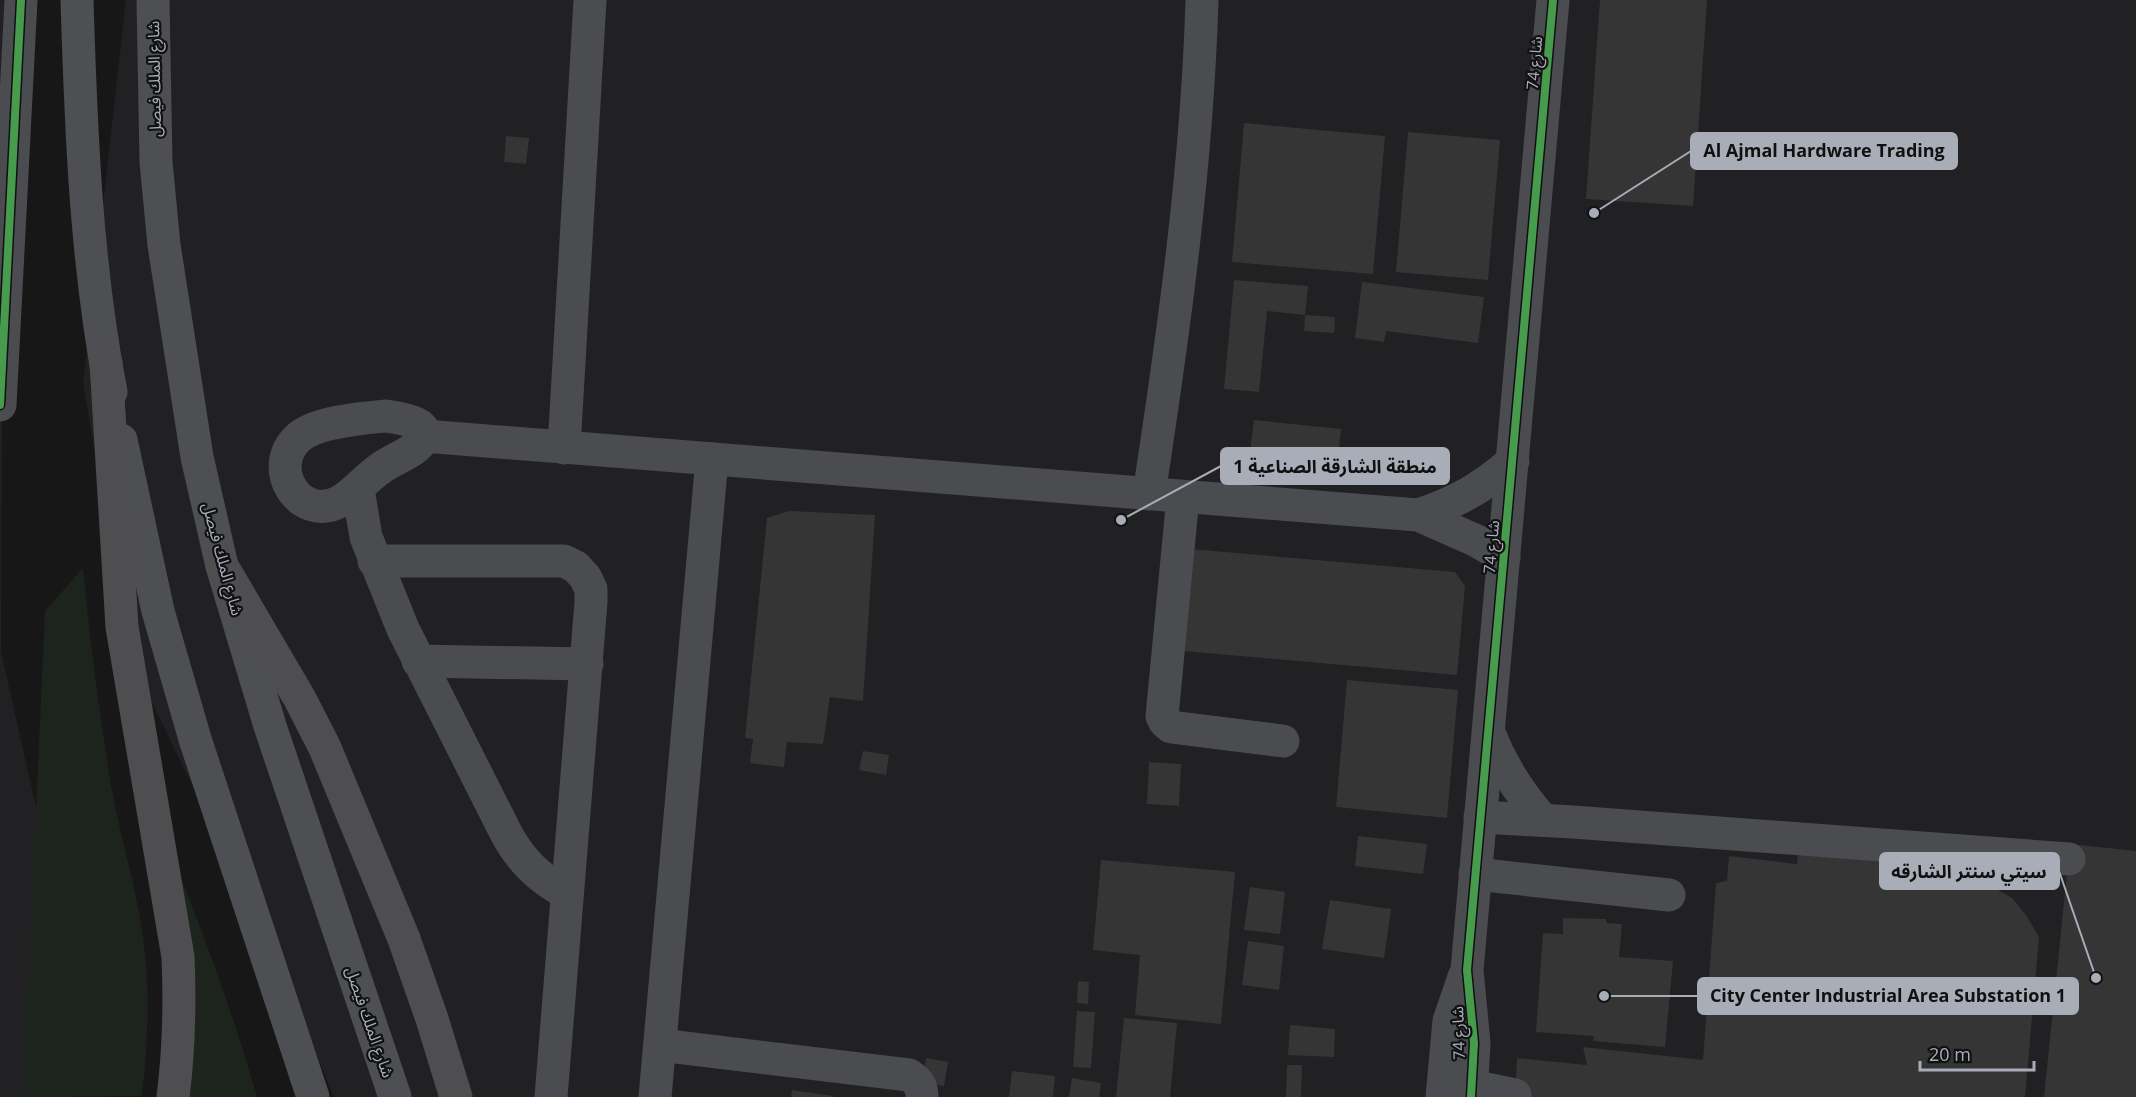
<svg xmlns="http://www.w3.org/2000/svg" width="2136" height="1097" font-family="'Open Sans','Noto Sans Arabic',sans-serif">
<rect width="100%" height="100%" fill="#171717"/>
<!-- built -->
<g fill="#212123">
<polygon points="0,0 34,0 2,411 1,651 46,852 73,1097 0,1097"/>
<polygon points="126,0 2136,0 2136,1097 334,1097 285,977 130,657 83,383"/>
</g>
<!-- green -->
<g fill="#1d241e">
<path d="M83 568C90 641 99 713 111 785 121 842 140 898 145 955 150 1003 147 1049 142 1096L23 1097 45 611Z"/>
<path d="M177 868C207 943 235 1019 257 1097H187Z"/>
</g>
<!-- building -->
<g fill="#353536">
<polygon points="1600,0 1707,0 1693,206 1586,199"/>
<polygon points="1244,123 1385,136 1373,274 1232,262"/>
<polygon points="1408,132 1500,140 1488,280 1396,272"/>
<polygon points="506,136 529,138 526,164 504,162"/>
<polygon points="1234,280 1308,286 1305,315 1267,311 1259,392 1224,389"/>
<polygon points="1362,282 1484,297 1478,343 1386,331 1384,342 1355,338"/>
<polygon points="1305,315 1335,317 1334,333 1304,331"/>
<polygon points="1254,420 1341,429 1337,469 1249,460"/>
<polygon points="1358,447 1381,450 1379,472 1355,470"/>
<polygon points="789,511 875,515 863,701 830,697 823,744 787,742 784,767 750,763 753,739 745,738 767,518"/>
<polygon points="1190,549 1455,572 1465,586 1457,675 1183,651"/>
<polygon points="1347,680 1458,690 1447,818 1336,807"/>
<polygon points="863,751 889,755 886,775 859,770"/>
<polygon points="1149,762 1181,764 1179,806 1147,804"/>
<polygon points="1358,836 1427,844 1423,874 1355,866"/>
<polygon points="2070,844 2136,851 2136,1097 2044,1097"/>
<polygon points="1799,845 1927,852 1927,875 1975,880 1991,886 2012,898 2026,915 2039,937 2025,1097 1515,1097 1517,1058 1587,1065 1583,1047 1703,1060 1716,883 1727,881 1729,856 1797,864"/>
<polygon points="1101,860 1235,872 1221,1024 1135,1015 1140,955 1093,950"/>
<polygon points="1250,887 1285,892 1280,934 1244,930"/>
<polygon points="1330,900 1391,909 1384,958 1322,949"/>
<polygon points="1563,918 1606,919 1606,923 1622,924 1619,957 1673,961 1665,1047 1593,1041 1594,1036 1536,1032 1543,933 1563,934"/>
<polygon points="1248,941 1284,946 1279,990 1242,985"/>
<polygon points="1078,981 1089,982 1088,1004 1077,1003"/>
<polygon points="1077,1011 1095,1012 1091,1068 1073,1067"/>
<polygon points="1124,1018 1177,1023 1170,1097 1116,1097"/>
<polygon points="1290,1025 1335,1029 1334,1057 1288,1055"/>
<polygon points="926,1058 948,1062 944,1086 922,1082"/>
<polygon points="1287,1065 1302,1065 1301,1097 1286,1097"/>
<polygon points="1012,1071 1055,1076 1053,1097 1009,1097"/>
<polygon points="1072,1078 1101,1083 1099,1097 1069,1097"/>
<polygon points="792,1090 833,1096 833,1097 791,1097"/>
</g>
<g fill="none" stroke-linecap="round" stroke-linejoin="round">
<!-- minor -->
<g stroke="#4b4c50" stroke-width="33">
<polyline points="0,405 21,0"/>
<path d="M386 416C398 418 437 422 420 443 411 454 393 459 381 468 366 478 355 493 339 502 299 522 266 468 298 438 315 422 364 418 386 416Z"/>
<polyline points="424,436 1418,515 1477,541 1504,557"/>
<polyline points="564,448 590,0"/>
<path d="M358 489 366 537 403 629 506 833C521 861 539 878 566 893"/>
<path d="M1149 494C1174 330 1197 166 1202 0"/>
<polyline points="1183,497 1162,716 1165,722 1171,727 1283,741"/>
<path d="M1418 515C1457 502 1482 488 1513 461"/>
<polyline points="374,561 564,561 576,567 585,577 591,589 591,602 551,1097"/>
<polyline points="418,661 587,664"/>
<path d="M1489 733C1502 766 1519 793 1543 820"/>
<polyline points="1480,817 1573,822 2069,859"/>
<polyline points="1475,874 1669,895"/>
<path d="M660 1045 909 1075C918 1081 922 1086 922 1097"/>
<polyline points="1453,1080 1472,1086 1515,1095"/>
<polyline points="655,1097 712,459"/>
<polyline points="1442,1097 1449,1021 1464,977"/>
<polyline points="1471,1097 1474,1043 1467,970 1553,0"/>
</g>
<!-- major -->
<g stroke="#4d4f52" stroke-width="33">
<path d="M77 0C81 131 86 263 111 392"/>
<polyline points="153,0 156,162 164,245 197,457 222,566 270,726 395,1097"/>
<polyline points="121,440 158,611 195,739 313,1097"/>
</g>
<!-- highway -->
<g stroke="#4e4e51" stroke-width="33">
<path d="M106 363 122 627 178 957C180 1004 179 1050 173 1097"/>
<polyline points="222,566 300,699 325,748 404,939 432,1019 456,1097"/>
</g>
<defs>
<g id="cycleway">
<polyline points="0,405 21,0"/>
<polyline points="1471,1097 1474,1043 1467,970 1553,0"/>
</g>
</defs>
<!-- cycleway casing -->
<use href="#cycleway" stroke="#111113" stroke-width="11"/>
<!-- cycleway -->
<use href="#cycleway" stroke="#469c4c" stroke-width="8"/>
</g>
<g text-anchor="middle" stroke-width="4.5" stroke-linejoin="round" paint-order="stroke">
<!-- street labels -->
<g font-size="16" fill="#a8adb8" stroke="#111113">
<text transform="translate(1534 63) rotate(-85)" y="6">شارع 74</text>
<text transform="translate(154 79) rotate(-91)" y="6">شارع الملك فيصل</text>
<text transform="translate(1491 547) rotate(-85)" y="6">شارع 74</text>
<text transform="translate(223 559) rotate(75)" y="6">شارع الملك فيصل</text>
<text transform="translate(370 1022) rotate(71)" y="6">شارع الملك فيصل</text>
<text transform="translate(1458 1033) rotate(-92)" y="6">شارع 74</text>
</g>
</g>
<!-- callouts -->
<path fill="none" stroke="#a8adb8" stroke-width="2" d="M1594 213L1691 151M1121 520L1221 466M2096 978L2059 871M1604 996L1698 996"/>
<g fill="#a8adb8" stroke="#111113" stroke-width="2">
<circle cx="1594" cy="213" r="6"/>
<circle cx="1121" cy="520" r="6"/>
<circle cx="2096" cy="978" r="6"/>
<circle cx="1604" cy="996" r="6"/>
</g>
<g fill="#a8adb8" stroke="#a8adb8" stroke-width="2">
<rect x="1691" y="133" width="266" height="36" rx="6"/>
<rect x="1221" y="448" width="228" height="36" rx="6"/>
<rect x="1880" y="853" width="179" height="36" rx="6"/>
<rect x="1698" y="978" width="380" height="36" rx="6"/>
</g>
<g font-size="18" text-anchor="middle" font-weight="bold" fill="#111">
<text x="1824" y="157">Al Ajmal Hardware Trading</text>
<text x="1335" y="473">منطقة الشارقة الصناعية 1</text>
<text x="1969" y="878">سيتي سنتر الشارقه</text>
<text x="1888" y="1002">City Center Industrial Area Substation 1</text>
</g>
<!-- scale -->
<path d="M1920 1061v9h114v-9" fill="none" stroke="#a8adb8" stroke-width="3"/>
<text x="1929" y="1061" font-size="18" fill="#a8adb8" stroke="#111113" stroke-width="4.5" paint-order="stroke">20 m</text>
</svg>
